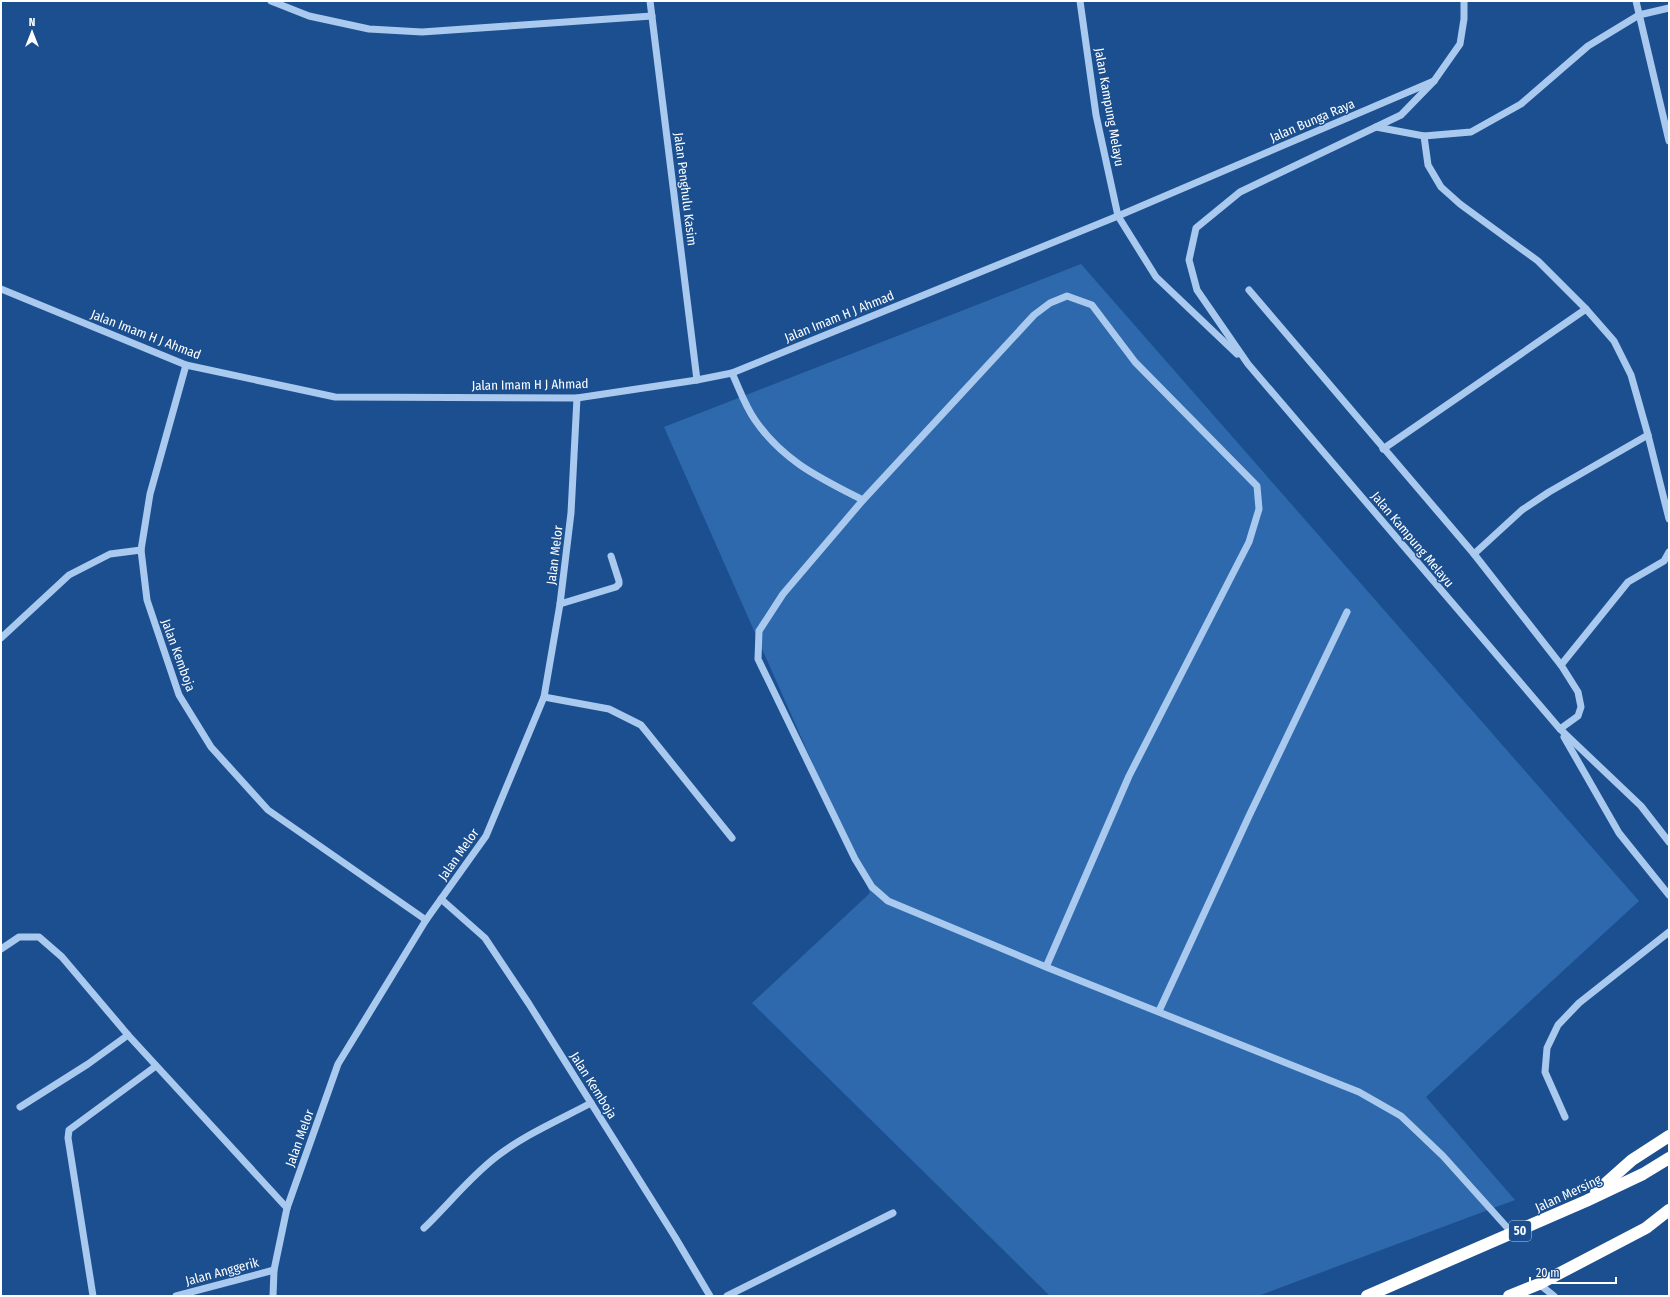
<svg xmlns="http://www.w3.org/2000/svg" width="1670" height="1297" font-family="'Fira Sans Condensed',sans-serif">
<rect width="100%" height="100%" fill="#1b4f8f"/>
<!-- green -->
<polygon fill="#2e69ad" points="1081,264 1639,901 1426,1097 1515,1200 1258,1296 1050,1296 752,1003 870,893 664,427"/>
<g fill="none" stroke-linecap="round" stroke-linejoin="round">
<!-- minor -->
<g stroke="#a9c9ee" stroke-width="7">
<polyline points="271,1 309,16 369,29 422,32 652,16"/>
<polyline points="650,1 697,380"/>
<polyline points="1080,1 1096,115 1118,216 1156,277 1237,354"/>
<polyline points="1464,1 1464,19 1460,44 1434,81 1401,115 1240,192 1196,228 1189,260 1197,290 1248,364 1560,729 1641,806 1669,842"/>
<polyline points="1636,1 1669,141"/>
<polyline points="1376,127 1424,136 1471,132 1521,104 1588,46 1639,15 1669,8"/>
<polyline points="1424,136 1428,165 1441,187 1460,204 1538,261 1586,309 1614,341 1631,375 1648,435 1669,519"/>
<polyline points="1,289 186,365 335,397 577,398 697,380 732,373 1118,216 1434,81"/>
<polyline points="1249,290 1474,554 1561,665 1578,692 1581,707 1578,716 1560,729"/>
<polyline points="186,365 150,494 141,550 147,600 179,695 211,747 268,810 426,920"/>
<path d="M732 373C739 388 745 406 755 420 783 461 820 478 863 500"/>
<polyline points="1383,449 1586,309"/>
<polyline points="1474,554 1522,510 1549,492 1648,435"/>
<polyline points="560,604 616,587 619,584 619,581 611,556"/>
<polyline points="1,638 69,575 110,554 141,550"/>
<polyline points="1561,665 1628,582 1664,561 1669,552"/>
<polyline points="544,697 609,709 641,725 732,838"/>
<polyline points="1564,737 1619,833 1669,895"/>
<polyline points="441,899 485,938 529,1004 675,1237 710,1296"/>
<polyline points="1,949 19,937 39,937 62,957 128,1035 287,1208"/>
<polyline points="1046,967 1129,776 1249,542 1259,509 1257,486 1135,362 1092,305 1067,296 1050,303 1034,315 863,500 783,594 759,631 758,659 855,859 872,887 888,901 1046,967 1359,1092 1401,1116 1443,1156 1513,1234"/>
<polyline points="1159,1011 1249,816 1347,612"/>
<polyline points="20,1107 88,1064 128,1035"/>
<polyline points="1565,1117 1545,1072 1547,1048 1558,1025 1579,1003 1669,932"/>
<path d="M424 1228C448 1205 469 1178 496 1157 524 1135 559 1120 591 1103"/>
<polyline points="1539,1284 1554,1296"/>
<polyline points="93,1296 68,1138 69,1130 156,1066"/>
<polyline points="176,1296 274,1270"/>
<polyline points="273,1296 274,1270 287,1208 338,1064 426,920 486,836 544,697 560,604 571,513 577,398"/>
<polyline points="727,1296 893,1213"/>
</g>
<!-- highway -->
<g stroke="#fff" stroke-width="12">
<polyline points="1596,1192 1632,1160 1669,1136"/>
<polyline points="1367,1296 1586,1201 1643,1174 1669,1158"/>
<polyline points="1509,1296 1539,1284 1646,1228 1669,1210"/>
</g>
</g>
<g text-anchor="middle" stroke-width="3" stroke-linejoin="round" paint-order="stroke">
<!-- shield labels -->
<rect fill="#1b4f8f" stroke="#bbcadd" stroke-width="1" x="1509" y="1221" width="22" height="20" rx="3"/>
<g font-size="12" font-weight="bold" fill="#fff">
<text x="1520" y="1235">50</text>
</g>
<!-- street labels -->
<g font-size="13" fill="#fff" stroke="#1b4f8f">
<text transform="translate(1110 107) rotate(80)" y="5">Jalan Kampung Melayu</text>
<text transform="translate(1312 120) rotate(-23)" y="5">Jalan Bunga Raya</text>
<text transform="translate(686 189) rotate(83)" y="5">Jalan Penghulu Kasim</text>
<text transform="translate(839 316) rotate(-22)" y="5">Jalan Imam H J Ahmad</text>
<text transform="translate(146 334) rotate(21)" y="5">Jalan Imam H J Ahmad</text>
<text transform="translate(530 384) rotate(-1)" y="5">Jalan Imam H J Ahmad</text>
<text transform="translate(1413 539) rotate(50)" y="5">Jalan Kampung Melayu</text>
<text transform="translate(554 555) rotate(-83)" y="5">Jalan Melor</text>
<text transform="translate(179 655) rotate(70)" y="5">Jalan Kemboja</text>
<text transform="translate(458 854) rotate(-55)" y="5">Jalan Melor</text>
<text transform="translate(594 1085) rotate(58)" y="5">Jalan Kemboja</text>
<text transform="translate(299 1138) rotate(-70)" y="5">Jalan Melor</text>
<text transform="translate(1568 1193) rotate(-25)" y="5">Jalan Mersing</text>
<text transform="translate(222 1271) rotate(-15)" y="5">Jalan Anggerik</text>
</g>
</g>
<!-- border -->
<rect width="1670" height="1297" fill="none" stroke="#ffffff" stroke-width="4"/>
<!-- north arrow -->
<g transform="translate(32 32)" stroke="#1b4f8f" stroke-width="3" paint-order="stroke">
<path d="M0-3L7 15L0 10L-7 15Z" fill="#ffffff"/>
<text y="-6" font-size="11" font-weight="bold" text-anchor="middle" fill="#ffffff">N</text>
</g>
<!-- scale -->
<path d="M1530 1277v6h86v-6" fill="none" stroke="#ffffff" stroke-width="2"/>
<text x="1536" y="1277" font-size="12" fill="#ffffff" stroke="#1b4f8f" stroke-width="3" paint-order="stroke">20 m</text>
</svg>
